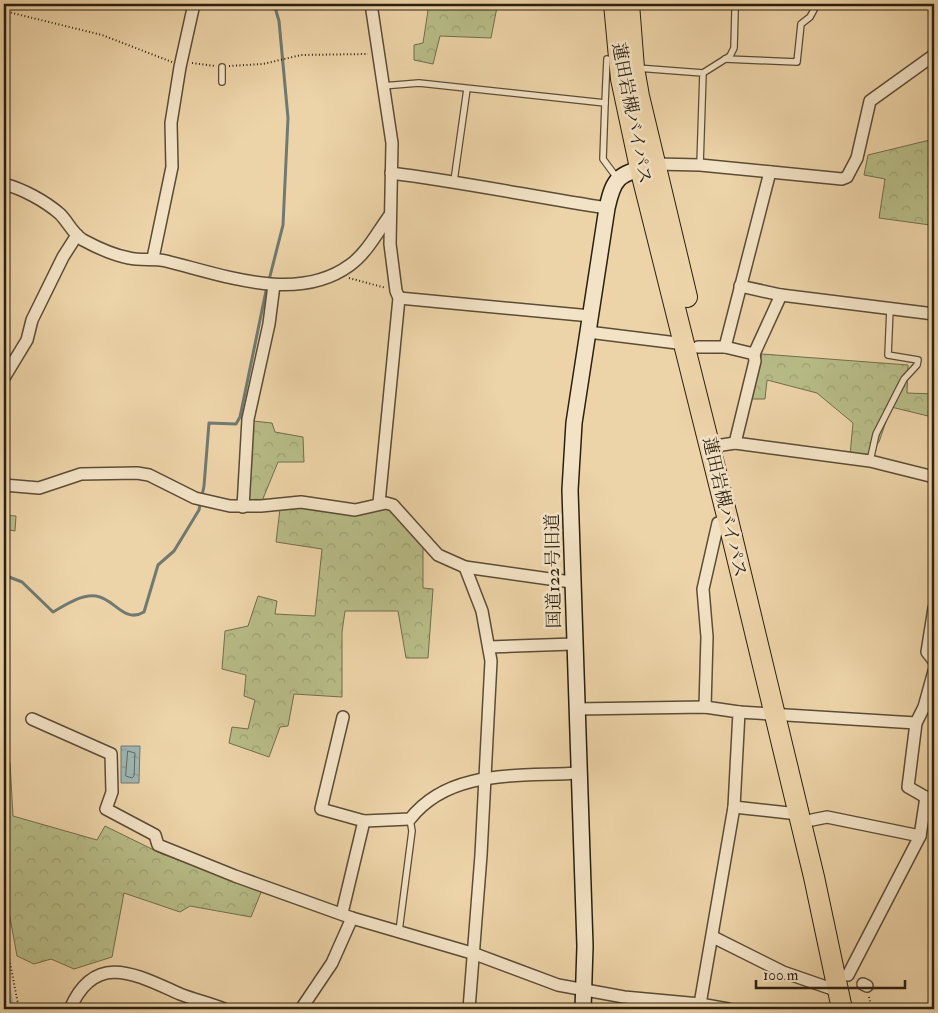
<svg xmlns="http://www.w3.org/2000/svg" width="938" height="1013" font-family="'IM FELL Double Pica','Noto Serif JP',serif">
<defs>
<pattern id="forest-crowns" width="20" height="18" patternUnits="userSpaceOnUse" patternTransform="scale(1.25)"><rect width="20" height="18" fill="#b8bd88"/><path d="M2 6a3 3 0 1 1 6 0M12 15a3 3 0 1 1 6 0" fill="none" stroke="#9ea274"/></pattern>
<pattern id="water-ripples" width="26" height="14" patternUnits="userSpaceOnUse" patternTransform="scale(1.25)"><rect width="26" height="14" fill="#9eb5b3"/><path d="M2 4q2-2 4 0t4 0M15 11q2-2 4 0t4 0" fill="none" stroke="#889b99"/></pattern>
</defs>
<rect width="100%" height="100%" fill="#edd4a8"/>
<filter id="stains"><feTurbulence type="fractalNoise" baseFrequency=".004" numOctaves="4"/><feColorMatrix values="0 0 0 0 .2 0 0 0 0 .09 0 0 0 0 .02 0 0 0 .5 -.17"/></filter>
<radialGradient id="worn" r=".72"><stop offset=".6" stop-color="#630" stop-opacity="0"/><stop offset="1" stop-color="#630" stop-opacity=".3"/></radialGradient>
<!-- forest -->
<g fill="url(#forest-crowns)" stroke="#716e4c">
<polygon points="429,4 506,4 497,7 491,38 440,36 433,64 414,60 414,45 423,43"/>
<polygon points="934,139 934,239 929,237 930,225 879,218 885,179 864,175 868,155"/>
<polygon points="762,354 908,365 907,393 934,394 928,416 891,407 879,442 868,455 850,455 853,423 817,393 767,380 765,399 749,399"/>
<polygon points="253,421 272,423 275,432 303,437 304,462 278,462 262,501 247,500"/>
<polygon points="300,507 393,507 423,545 423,588 433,589 428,658 406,658 398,611 345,611 342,632 342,697 294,694 288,726 280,727 269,757 229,743 232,727 248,729 255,700 244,696 246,675 222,669 225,631 248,626 258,596 277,601 275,614 315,616 322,549 276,542 280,509"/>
<polygon points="4,515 16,516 15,531 4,529"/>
<polygon points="4,754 10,763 13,816 97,840 105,826 162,854 262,890 251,917 190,906 180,912 124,893 112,957 74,969 51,959 34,964 17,956 4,885"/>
</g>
<!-- water -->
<polygon fill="url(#water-ripples)" stroke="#707972" points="121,746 140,746 139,783 121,783"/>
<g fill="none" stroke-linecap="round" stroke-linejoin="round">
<!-- shore -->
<polygon stroke="#646a62" stroke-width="1" points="128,751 135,753 134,776 132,778 126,776"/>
<!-- stream -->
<g stroke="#707972" stroke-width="3">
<polyline points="269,280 283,225 288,118 279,21 274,4"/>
<path d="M4 575 22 582 53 612C65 605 81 594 96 596 114 598 124 624 144 612L158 565 174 551 199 510 204 486 209 423 236 424 240 417 267 286"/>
</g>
<!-- canal -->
<polyline stroke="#9eb5b3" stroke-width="10" points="4,978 9,1009"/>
<defs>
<g id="lane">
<polyline points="725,59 797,62 801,24 810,17 817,4"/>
<polyline points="637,68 703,73 700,165"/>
<polyline points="703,73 730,56 734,48 735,11"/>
<polyline points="222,82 222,67"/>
<polyline points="382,86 419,83 605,103 603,159 617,178"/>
<polyline points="605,103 607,59"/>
<polyline points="454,181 467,89"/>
<polyline points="870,461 876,434 904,379 917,365 918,360 888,355 890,309"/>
<polyline points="399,931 412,831 410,819"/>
</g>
<g id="street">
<polyline points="371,4 392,143 390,244 396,291 399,298 379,503"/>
<polyline points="656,164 700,165 842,179 847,177 857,158 870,101 934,55"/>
<path d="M391 173C463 182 535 197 607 208"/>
<path d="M4 184C23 189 45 201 60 214 68 222 73 234 83 240 96 247 113 255 129 258 141 261 154 258 166 261 223 275 297 304 350 265 367 253 378 231 390 215"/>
<polyline points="153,258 172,167 171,123 180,67 194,4"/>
<polyline points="740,286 781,295 934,314"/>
<polyline points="399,298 591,316"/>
<polyline points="588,332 685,344"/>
<polyline points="698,347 725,347 754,354 755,361 735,443"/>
<polyline points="725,347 770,172"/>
<polyline points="754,354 781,295"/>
<polyline points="4,378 27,340 32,320 63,257 77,235"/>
<polyline points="722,445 735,443 870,461 934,477"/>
<polyline points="4,485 39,488 81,474 137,473 149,475 195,498 230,506 261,506 301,502 355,510 386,503 393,505 438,555 465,567 571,582"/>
<polyline points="243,507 248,419 269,324 274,285"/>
<polyline points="465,567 482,611 491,661 481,855 469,1009"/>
<polyline points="934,608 927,652 934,661"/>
<polyline points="489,647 573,644"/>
<polyline points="934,671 924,707 916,723 908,787 934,802"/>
<polyline points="705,707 707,637 703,589 718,523 728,520"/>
<polyline points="576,709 705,707 739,712 734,807 700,1004"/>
<polyline points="739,712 916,723"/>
<polyline points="32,719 111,754 112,792 106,809 155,835 158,845 235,876 352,918 475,954 558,985 624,997 700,1004 728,1009"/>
<polyline points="734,807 798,814"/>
<polyline points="812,820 827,817 920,836"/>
<path d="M364 821 410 819C450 768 520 777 579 773"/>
<polyline points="342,913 364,821 321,809 343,717"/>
<polyline points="713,937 783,972 838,991"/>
<polyline points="848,975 920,836 926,797"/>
<polyline points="863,984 867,986"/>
<path d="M70 1009C95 950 137 975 180 994 195 1000 210 1003 224 1009"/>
<polyline points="301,1009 332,963 352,918"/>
</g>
<path id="secondary" d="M583 1009 585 946 570 490 574 423 607 208C614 176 619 175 649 166"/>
<g id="highway">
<polyline points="614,4 621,79 640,168 728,520 814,877 842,1009"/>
<polyline points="629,4 634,68 639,96 687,297"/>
</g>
</defs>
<!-- lane casing -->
<use href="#lane" stroke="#5b4c36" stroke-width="8"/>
<!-- street casing -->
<use href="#street" stroke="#5b4c36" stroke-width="14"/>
<!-- secondary casing -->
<use href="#secondary" stroke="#2a1f10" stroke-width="18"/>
<!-- highway casing -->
<use href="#highway" stroke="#2a1f10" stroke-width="22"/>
<!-- path -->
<g stroke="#2a1f10" stroke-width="2" stroke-dasharray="1 2.5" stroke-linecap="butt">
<polyline points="4,11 102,35 172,62"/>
<polyline points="192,63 215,66"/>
<polyline points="229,66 263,64 301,55 368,54"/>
<polyline points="349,278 386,288"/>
<polyline points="4,932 19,1009"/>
<polyline points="869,997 872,1009"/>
</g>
<!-- lane -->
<use href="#lane" stroke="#f3e3c6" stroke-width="5.5"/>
<!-- street -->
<use href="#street" stroke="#f3e3c6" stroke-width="11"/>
<!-- secondary -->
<use href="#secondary" stroke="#f3e3c6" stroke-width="15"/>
<!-- highway -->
<use href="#highway" stroke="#edd4a8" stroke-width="20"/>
</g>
<g text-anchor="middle" stroke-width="5" stroke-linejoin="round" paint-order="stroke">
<!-- street labels -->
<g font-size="18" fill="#2a1f10" stroke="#f3e3c6">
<text transform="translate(632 113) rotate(79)" y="6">蓮田岩槻バイパス</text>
<text transform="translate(725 507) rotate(77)" y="6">蓮田岩槻バイパス</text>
<text transform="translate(553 571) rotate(-91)" y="6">国道122号旧道</text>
</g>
</g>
<!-- margin -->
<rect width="938" height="1013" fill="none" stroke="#edd4a8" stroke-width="20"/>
<rect x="5" y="5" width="928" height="1003" fill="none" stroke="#2a1f10" stroke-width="2.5"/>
<rect x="10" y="10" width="918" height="993" fill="none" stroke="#2a1f10"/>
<!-- scale -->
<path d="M756 980v8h149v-8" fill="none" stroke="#2a1f10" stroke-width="2.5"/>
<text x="763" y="980" font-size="15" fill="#2a1f10" stroke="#f3e3c6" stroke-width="4" paint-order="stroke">100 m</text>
<rect width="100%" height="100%" filter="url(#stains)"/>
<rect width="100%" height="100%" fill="url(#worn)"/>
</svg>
